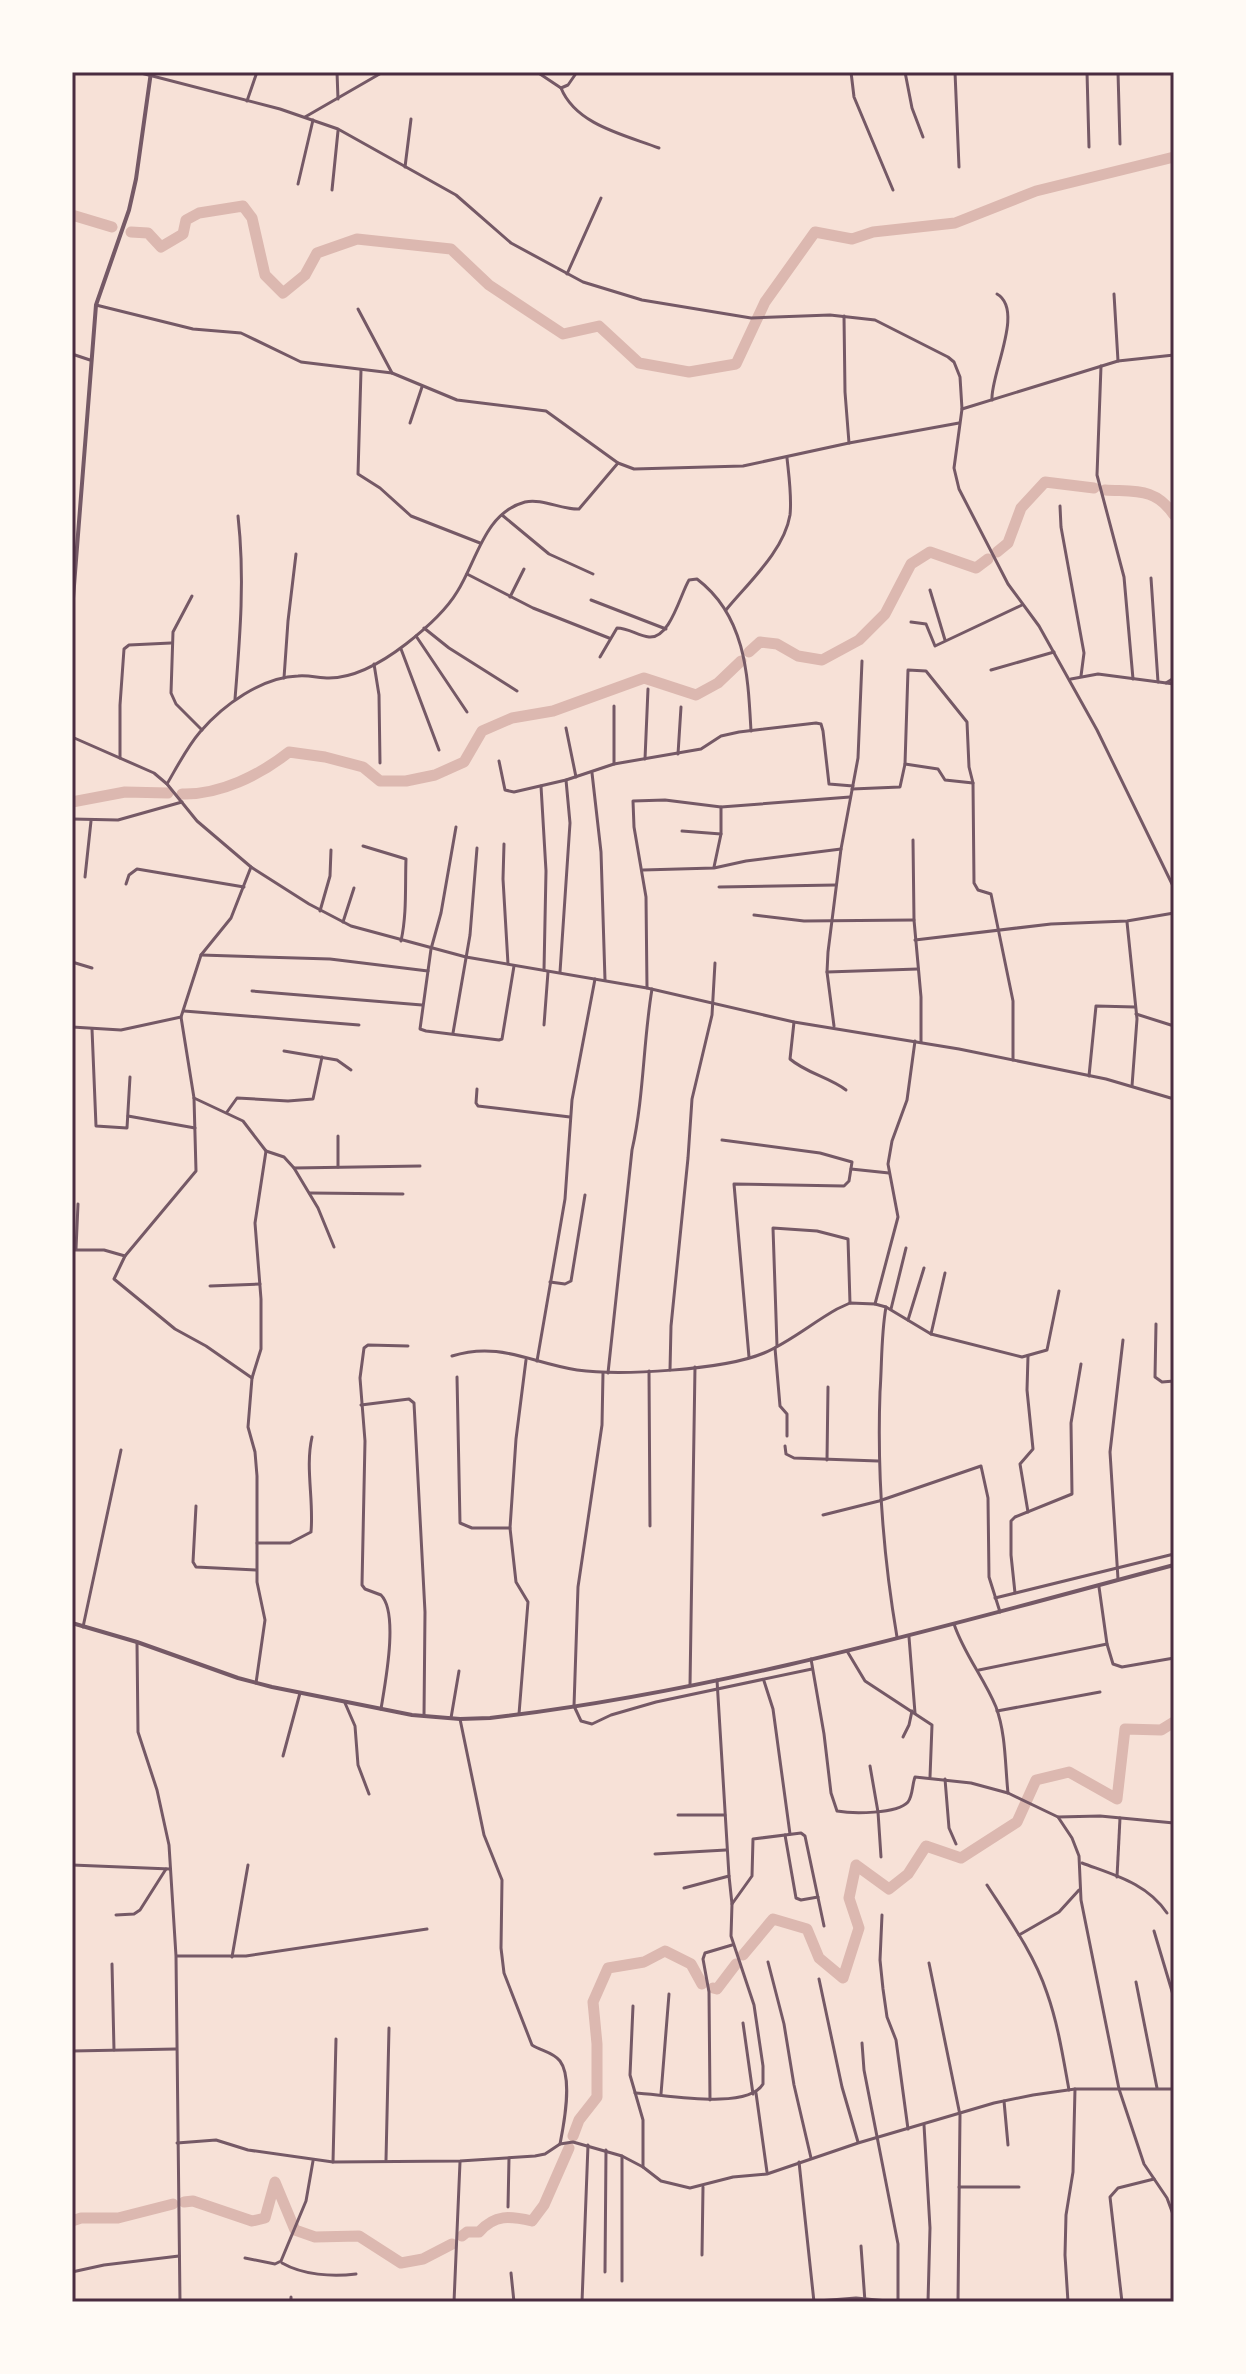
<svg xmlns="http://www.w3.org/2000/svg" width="1246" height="2374" font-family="Jost,sans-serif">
<rect width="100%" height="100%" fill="#f7e1d7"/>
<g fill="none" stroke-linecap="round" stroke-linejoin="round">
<!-- river -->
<g stroke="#dcb8b0" stroke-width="11">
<polyline points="72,215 112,227"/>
<polyline points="131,232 148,233 161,247 183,234 186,220 199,213 243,206 252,218 265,275 283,293 305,275 317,253 357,239 451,249 489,285 563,334 599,326 639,363 689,372 736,364 765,302 815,232 852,239 873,232 955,223 1036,191 1174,157"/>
<path d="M1105 490C1135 492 1155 487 1174 515"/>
<polyline points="997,552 1008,543 1021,508 1045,482 1094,488"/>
<polyline points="749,652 760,642 777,644 798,656 822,660 859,640 885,614 911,564 930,552 976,568 988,559"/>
<path d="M182 794C220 795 260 775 289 752L325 757 363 767 380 781H406L435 775 464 762 482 731 512 718 553 711 644 678 696 695 718 683 741 661"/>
<polyline points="72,802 125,792 168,793"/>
<polyline points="743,1955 773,1919 807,1929 819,1958 843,1978 859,1928 849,1898 856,1865 889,1889 908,1874 926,1846 961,1858 1017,1822 1036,1780 1069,1772 1117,1799 1125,1729 1161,1730 1174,1722"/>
<polyline points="713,1988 717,1989 736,1964"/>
<polyline points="573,2136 579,2120 597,2097 597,2044 593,2002 608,1968 644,1962 665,1951 691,1964 702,1984"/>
<polyline points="184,2202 193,2201 252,2221 265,2218 275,2182 295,2230 315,2237 359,2236 401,2263 423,2259 452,2244"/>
<polyline points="72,2221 81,2218 118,2218 173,2204"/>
<path d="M462 2236 467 2232H479C495 2214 510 2216 532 2221L544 2205 569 2148"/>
</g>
<!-- minor -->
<g stroke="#755966" stroke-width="3">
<polyline points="137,72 280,109 338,129 456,195 511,243 583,282 642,300 751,318 830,315 875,320 948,357 954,362 960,377 962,409 954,468 959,489 1008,584 1039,626 1097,730 1174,888"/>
<polyline points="337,72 338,99"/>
<polyline points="537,72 561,88 568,85 577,72"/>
<polyline points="851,72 854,97 893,190"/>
<polyline points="905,72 912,108 923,137"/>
<polyline points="955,72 959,167"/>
<polyline points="1087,72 1089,147"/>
<polyline points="1118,72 1120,144"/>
<path d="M561 88C576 125 625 135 659 148"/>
<polyline points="247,101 257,72"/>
<polyline points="305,117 383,72"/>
<polyline points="405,167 411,119"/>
<polyline points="298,184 313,120"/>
<polyline points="332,190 338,131"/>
<polyline points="567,274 601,198"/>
<polyline points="1114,294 1118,361"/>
<polyline points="96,305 193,329 241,333 301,362 392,373 457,400 546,411 618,463 634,469 743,466 849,443 959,423"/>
<polyline points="358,309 392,373"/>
<polyline points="844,316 845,392 849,443"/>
<polyline points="72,354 90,360"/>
<polyline points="1101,366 1097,475 1124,577 1133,679"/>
<polyline points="361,370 358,474 380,488 411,516 480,543"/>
<path d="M992 400C990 375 1025 310 997 294"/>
<polyline points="962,409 1118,361 1174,355"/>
<polyline points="410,423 422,387"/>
<polyline points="1060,506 1061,527 1084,653 1081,676"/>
<polyline points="502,515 549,554 593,574"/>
<polyline points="467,574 533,608 609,638"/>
<polyline points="1151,578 1158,682"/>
<polyline points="930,590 945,640"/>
<polyline points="192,596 173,632 171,693 176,704 202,730"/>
<polyline points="510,597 524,569"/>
<polyline points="591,600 666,629"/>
<path d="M726 610C748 583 784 551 790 515 792 497 789 477 787 458"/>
<polyline points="911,622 926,624 935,646 1022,605"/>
<polyline points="424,628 449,648 517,691"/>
<polyline points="416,636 467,712"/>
<polyline points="401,649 439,750"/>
<path d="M600 657 617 628C629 628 638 636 649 637 670 639 680 595 689 580L697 579C746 616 748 676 751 731"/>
<polyline points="374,664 379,695 380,763"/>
<polyline points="991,670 1054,652"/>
<polyline points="284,678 288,621 296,554"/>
<polyline points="1071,679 1098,674 1174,684"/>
<polyline points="1166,683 1174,678"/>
<path d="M235 699C240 637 245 578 238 516"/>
<polyline points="566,728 576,777"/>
<polyline points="72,737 154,773 167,784 197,821 251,867 309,904 351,926 466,957 647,988 794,1022 959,1049 1106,1079 1174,1099"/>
<polyline points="678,754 681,707"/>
<polyline points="120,758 120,705 124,649 129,645 171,643"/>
<polyline points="645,759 648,689"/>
<polyline points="499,761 505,790 514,792 566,780 614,764 701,749 721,736 739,732 816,723 821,724 823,731 829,784 853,786"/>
<polyline points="614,764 614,706"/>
<polyline points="905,764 938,769 945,780 973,783"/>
<polyline points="592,773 601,852 605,980"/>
<path d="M167 784C177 767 187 747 200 732 223 705 262 677 298 676 309 675 319 678 329 678 357 678 384 661 406 644 424 630 445 612 457 592 477 561 484 513 525 502 542 498 562 510 579 509L618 463"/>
<polyline points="541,786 546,871 544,970"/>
<polyline points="852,789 900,787 905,764 908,670 926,671 967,722 969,767 973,783 974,883 978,890 991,894 1013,1001 1013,1060"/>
<polyline points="72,819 118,820 182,802"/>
<polyline points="456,827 441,913 431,949 420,1029 426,1031 499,1040 502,1039 514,966"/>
<polyline points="682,831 721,834"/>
<polyline points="913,840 914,920 921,997 921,1042"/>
<polyline points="504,844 503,879 508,964"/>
<path d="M363 846 406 859C405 886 407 914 401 941"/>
<polyline points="714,867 721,834 721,807"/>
<polyline points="643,870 714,868 746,861 841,849"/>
<polyline points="85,877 91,821"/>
<polyline points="126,884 129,875 137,869 244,887"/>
<polyline points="719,887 836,885"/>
<polyline points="320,911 330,876 331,850"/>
<polyline points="754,915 804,921 914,920"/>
<polyline points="343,922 354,888"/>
<polyline points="1127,922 1137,1019 1132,1086"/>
<polyline points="915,940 1051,924 1127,921 1174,913"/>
<polyline points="201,955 330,959 428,971"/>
<polyline points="72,962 92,968"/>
<polyline points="560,972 570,823 566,780"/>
<polyline points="827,972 918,969"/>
<polyline points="647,988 646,897 634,827 633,801 665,800 721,807 850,797"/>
<polyline points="252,991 422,1005"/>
<polyline points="184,1011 359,1025"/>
<polyline points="1136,1014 1174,1026"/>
<polyline points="181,1017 194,1098 196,1171 125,1256 114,1279 175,1329 206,1346 252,1378"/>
<path d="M794 1022 790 1059C806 1073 829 1077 846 1090"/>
<polyline points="544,1025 548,972"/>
<polyline points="834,1026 827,972 828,952 841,849 858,758 862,661"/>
<polyline points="72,1027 121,1030 181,1017 201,955 231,918 251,867"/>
<polyline points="92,1029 96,1126 127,1128 130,1077"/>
<polyline points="453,1033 470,935 477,848"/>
<polyline points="284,1051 337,1060 351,1070"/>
<polyline points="1089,1076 1096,1006 1135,1007"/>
<polyline points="477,1089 476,1103 478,1106 570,1117"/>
<polyline points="194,1098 243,1121 266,1151 255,1223 261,1299 261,1349 252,1378 248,1427 255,1452 257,1476 257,1582 265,1620 256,1683"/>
<polyline points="227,1112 237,1098 288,1101 313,1099 322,1057"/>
<polyline points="128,1116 195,1128"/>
<polyline points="722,1140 820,1153 852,1162 849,1181 844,1186 734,1184 749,1357"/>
<polyline points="266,1151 284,1157 294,1168 318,1208 334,1247"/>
<polyline points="338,1167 338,1136"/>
<polyline points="294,1168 420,1166"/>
<polyline points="851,1169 889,1173"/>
<polyline points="310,1193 403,1194"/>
<polyline points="76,1249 78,1204"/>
<polyline points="72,1250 104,1250 125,1256"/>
<polyline points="550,1282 565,1284 571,1281 585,1195"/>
<polyline points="210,1286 260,1284"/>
<polyline points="875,1304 898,1217 888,1164 892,1141 907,1100 915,1041"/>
<path d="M886 1307C881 1335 882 1364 880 1392 877 1476 883 1555 897 1637"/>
<polyline points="891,1309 906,1248"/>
<polyline points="908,1320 924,1268"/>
<polyline points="1156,1324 1155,1377 1162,1382 1174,1381"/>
<polyline points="931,1334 945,1273"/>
<polyline points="777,1346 773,1228 817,1231 848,1239 850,1303"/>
<polyline points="775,1348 780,1406 787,1414 787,1436"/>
<path d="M452 1356C499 1341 531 1363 577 1370 620 1376 724 1370 764 1353 790 1342 812 1323 837 1309L850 1303 875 1304 886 1307 931 1334 1022 1357 1047 1350 1059 1291"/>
<polyline points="1028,1356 1027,1390 1033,1449 1020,1464 1028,1512"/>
<polyline points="537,1361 565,1199 572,1100 595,979"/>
<polyline points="670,1370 671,1326 688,1158 692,1099 712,1015 715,963"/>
<polyline points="649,1371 650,1526"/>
<polyline points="603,1373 602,1425 578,1587 574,1706 581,1721 592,1724 611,1715 656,1702 812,1669"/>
<path d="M608 1373 632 1150C644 1097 643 1043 652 989"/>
<polyline points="457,1377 460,1523 472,1528 510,1528"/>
<polyline points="361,1405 409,1399 414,1403 425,1612 424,1716"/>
<polyline points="785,1446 786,1454 794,1458 878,1461"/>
<polyline points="827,1460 828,1387"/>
<polyline points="196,1506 193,1562 196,1567 256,1570"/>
<polyline points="823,1515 879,1501 981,1466 988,1498 989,1577 1000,1612"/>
<path d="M257 1543H290L311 1532C314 1500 305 1468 312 1437"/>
<polyline points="1118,1579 1110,1452 1123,1340"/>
<polyline points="1099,1587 1107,1644 1113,1664 1122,1667 1174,1658"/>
<polyline points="1015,1593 1011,1555 1011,1521 1015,1517 1072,1494 1071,1423 1081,1364"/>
<polyline points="995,1598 1174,1554"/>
<path d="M954 1624C964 1654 984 1678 996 1707 1006 1734 1005 1765 1008 1793"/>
<polyline points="83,1627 121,1450"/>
<polyline points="909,1637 915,1713"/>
<polyline points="137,1643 138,1732 157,1790 169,1845 176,1956 180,2302"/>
<polyline points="847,1651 865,1681 932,1725 930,1777"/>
<path d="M811 1659 824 1734 831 1793 837 1811C853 1814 897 1814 908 1802 913 1795 912 1785 915 1777L971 1783 1008 1793 1058 1817 1072 1838 1079 1856 1081 1900 1119 2089 1144 2164 1167 2198 1174 2217"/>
<polyline points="979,1670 1107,1644"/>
<polyline points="717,1680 729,1876"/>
<polyline points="764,1681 773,1709 790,1834"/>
<polyline points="690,1686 695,1367"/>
<polyline points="345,1703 355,1726 358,1765 369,1794"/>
<path d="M381 1709C385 1684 399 1613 381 1595L365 1589 362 1585 365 1441 360 1378 364 1348 368 1345 408 1346"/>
<polyline points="997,1711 1100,1692"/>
<polyline points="519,1714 528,1602 516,1582 510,1528 516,1439 526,1360"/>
<polyline points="451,1718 459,1671"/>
<path d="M460 1719 484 1835 502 1880 501 1948 504 1973 532 2045C541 2051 553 2052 560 2061 573 2078 564 2124 560 2144"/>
<polyline points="903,1737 909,1725 912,1711"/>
<polyline points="283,1756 300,1693"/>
<polyline points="870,1766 878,1812 881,1857"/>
<polyline points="945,1779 949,1828 956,1844"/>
<polyline points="678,1815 725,1815"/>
<polyline points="1058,1817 1100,1816 1174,1823"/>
<polyline points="785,1835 796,1898 801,1900 818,1897"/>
<polyline points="655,1854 726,1850"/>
<path d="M1082 1863C1114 1875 1147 1883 1167 1913"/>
<polyline points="72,1865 170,1869"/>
<polyline points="1117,1877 1120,1818"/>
<path d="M987 1885C1009 1919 1034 1954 1047 1993 1058 2024 1063 2057 1069 2090"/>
<polyline points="732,1904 752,1876 753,1839 801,1833 805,1836 824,1926"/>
<polyline points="116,1915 134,1914 140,1910 166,1869"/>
<polyline points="882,1915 880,1960 883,1989 887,2017 896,2040 908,2129"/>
<polyline points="1154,1931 1174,1998"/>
<polyline points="1019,1935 1059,1912 1079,1890"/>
<polyline points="177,1956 246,1956 427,1929"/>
<polyline points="232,1957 248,1865"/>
<polyline points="768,1962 784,2024 794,2085 811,2158"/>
<polyline points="929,1963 960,2115 958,2302"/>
<polyline points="112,1964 114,2050"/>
<polyline points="819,1979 842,2087 858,2142"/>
<polyline points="1136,1982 1157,2088"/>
<polyline points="633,2006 630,2075 643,2120 643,2167"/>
<polyline points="743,2023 753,2094"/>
<polyline points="862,2043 864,2070 898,2244 898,2302"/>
<polyline points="72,2051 176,2049"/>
<path d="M635 2093C663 2094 747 2111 763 2084V2066L754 2005 731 1936 732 1904 729 1876 684 1888"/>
<polyline points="756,2093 767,2172"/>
<polyline points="661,2094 669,1994"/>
<polyline points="710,2100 709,1992 703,1959 705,1953 732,1945"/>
<polyline points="1004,2101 1008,2145"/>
<polyline points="924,2125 930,2228 928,2302"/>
<polyline points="177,2143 216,2140 248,2150 333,2162 460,2161 535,2156 545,2154 560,2144 573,2142 622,2156 643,2167 661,2181 690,2188 733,2177 767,2174 858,2143 994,2103 1033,2095 1075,2089 1174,2089"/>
<polyline points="622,2156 622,2281"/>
<polyline points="386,2160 389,2028"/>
<polyline points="333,2162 336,2039"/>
<polyline points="799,2162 814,2302"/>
<polyline points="959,2187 1019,2187"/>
<polyline points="508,2207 509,2158"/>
<polyline points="861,2246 865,2302"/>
<polyline points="702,2255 703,2187"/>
<polyline points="245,2258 275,2264 281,2261 306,2201 313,2161"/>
<path d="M282 2263C303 2275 332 2277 356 2274"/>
<polyline points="72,2272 104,2265 179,2256"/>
<polyline points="605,2272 606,2150"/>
<polyline points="511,2273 514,2302"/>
<polyline points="291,2302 291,2297"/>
<polyline points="454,2302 460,2162"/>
<polyline points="582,2302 588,2145"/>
<polyline points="805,2302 856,2298 898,2302"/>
<polyline points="1068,2302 1065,2255 1066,2215 1073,2172 1075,2089"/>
<polyline points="1122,2302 1110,2197 1118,2188 1154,2179"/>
</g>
<!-- tertiary -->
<g stroke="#755966" stroke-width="4">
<polyline points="72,611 96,305 129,210 136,179 151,72"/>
<path d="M72 1623 137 1642 238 1678 272 1687 412 1715 460 1719 490 1718C723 1691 948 1625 1174 1565"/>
</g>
</g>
<!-- border -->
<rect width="1246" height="2374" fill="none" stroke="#fffaf5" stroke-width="148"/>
<rect x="74" y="74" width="1098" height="2226" fill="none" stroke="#4a2c40" stroke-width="3"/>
</svg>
